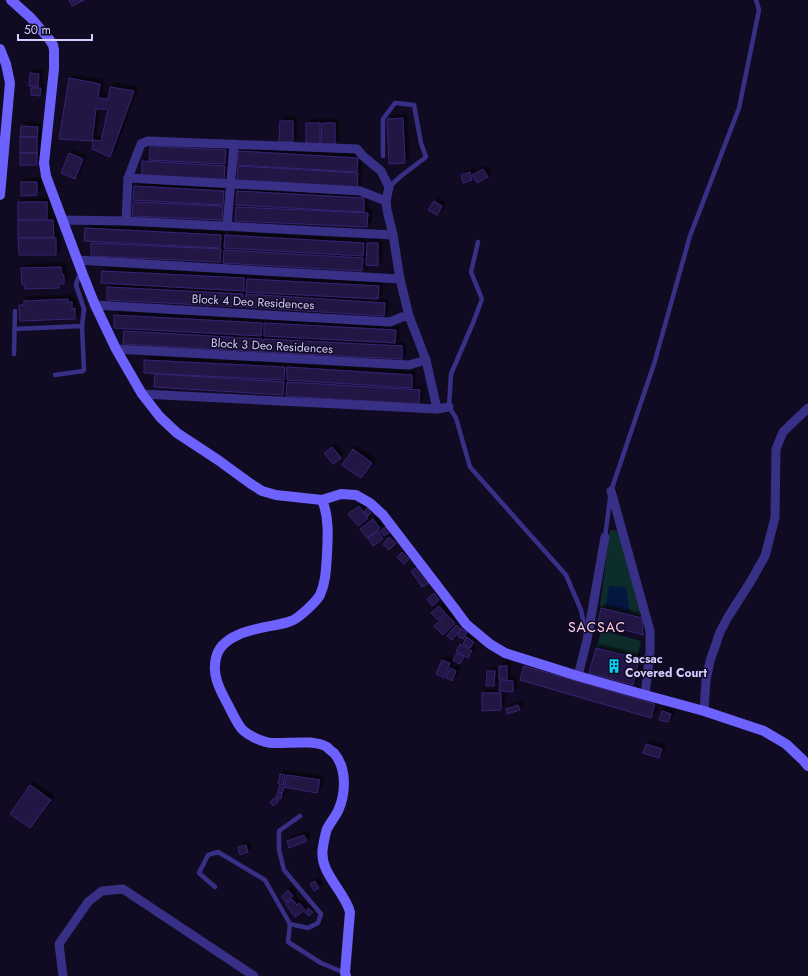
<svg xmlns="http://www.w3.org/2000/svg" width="808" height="976" font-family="Jost,sans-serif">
<defs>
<filter id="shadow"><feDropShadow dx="3.5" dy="-3.5" stdDeviation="1" flood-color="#0009"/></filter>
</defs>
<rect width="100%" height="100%" fill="#100b22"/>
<!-- green -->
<g fill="#0d2c2c">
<polygon points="610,530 619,531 643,617 600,606"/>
<polygon points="601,630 641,641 637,658 597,647"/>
</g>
<!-- water -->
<polygon fill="#041741" points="609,586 626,587 630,613 606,606"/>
<!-- building -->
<g fill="#211545" stroke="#382473" filter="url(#shadow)">
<polygon points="69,0 84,0 72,6"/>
<polygon points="30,73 39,74 38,87 29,86"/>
<polygon points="69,78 100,84 98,98 108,99 110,87 134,91 110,157 92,149 93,140 101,141 108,109 96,109 92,141 59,139"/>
<polygon points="31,88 41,88 40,96 31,95"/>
<polygon points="403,118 405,163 389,164 387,119"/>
<polygon points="280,121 293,121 293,142 279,142"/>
<rect x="306" y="123" width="14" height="21"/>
<polygon points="322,123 335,123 335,144 321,144"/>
<polygon points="21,126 38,127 37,137 20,137"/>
<rect x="20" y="137" width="17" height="16"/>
<polygon points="150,146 226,150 225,164 149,160"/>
<polygon points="238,151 358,158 357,172 238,165"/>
<rect x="20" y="153" width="17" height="12"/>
<polygon points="69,153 83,159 75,179 61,173"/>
<polygon points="142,161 225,166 224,180 142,175"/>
<polygon points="238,166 358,173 357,187 237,180"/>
<polygon points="483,169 488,177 477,183 472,175"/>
<polygon points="470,172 472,180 463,183 461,175"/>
<polygon points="21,182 37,182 37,195 21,196"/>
<polygon points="134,186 224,191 223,205 133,200"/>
<polygon points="237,191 364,198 364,212 236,205"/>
<polygon points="434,201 442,206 437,215 428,210"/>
<rect x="18" y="202" width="29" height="18"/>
<polygon points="133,202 223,206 222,220 132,216"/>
<polygon points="236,207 368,213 367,227 235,221"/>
<polygon points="18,220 53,220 54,238 18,238"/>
<polygon points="85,228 221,235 220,248 84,241"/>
<polygon points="225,235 364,243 363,256 224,248"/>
<polygon points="18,238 56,238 56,255 19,255"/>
<polygon points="91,243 221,249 220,262 91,256"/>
<polygon points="367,243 378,243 378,266 366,265"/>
<polygon points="224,250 363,258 362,271 223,263"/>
<polygon points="61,267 62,275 64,275 64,284 59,284 59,288 25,289 25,285 22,285 21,268"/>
<polygon points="102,271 244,278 244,291 101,283"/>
<polygon points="247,279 379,286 378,299 246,292"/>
<polygon points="107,287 243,294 243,307 107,300"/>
<polygon points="246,294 385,303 384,316 245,307"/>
<polygon points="68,299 68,302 72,302 72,309 75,308 75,319 20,321 19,305 24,305 24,301"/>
<polygon points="114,315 262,323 261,336 114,328"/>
<polygon points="264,323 396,330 395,343 264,336"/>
<polygon points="124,331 262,339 262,352 123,344"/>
<polygon points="264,339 402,346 402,359 263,352"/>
<polygon points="144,360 285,367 284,380 144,373"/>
<polygon points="287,367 412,375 412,388 287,380"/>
<polygon points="155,374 284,382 283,395 154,387"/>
<polygon points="287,382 420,390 419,404 286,396"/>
<polygon points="332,447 341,458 333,464 324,453"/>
<polygon points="353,449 372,463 361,478 342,465"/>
<polygon points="359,506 368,518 358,526 348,514"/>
<polygon points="367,508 371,513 368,516 364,511"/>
<polygon points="373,519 380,528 367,538 360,529"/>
<polygon points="386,527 390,532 384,536 380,531"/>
<polygon points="378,531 383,539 373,546 368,538"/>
<polygon points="389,537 396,543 389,550 383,544"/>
<polygon points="402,552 409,559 404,564 397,557"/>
<polygon points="418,567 429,583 422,587 411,571"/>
<polygon points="434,593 439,600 432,606 427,599"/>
<polygon points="439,606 445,613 438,620 431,613"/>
<polygon points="601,608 642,618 643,635 598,623"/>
<polygon points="446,614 455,623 443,635 434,626"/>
<polygon points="456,625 461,629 452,640 447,636"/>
<polygon points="461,629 467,632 463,639 458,636"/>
<polygon points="466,637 474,642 470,648 463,644"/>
<polygon points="460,644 472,651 468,658 456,651"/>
<polygon points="596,648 639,659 633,685 589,673"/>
<polygon points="457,653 464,657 460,664 453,660"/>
<polygon points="442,660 450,663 444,678 436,674"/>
<rect x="499" y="666" width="8" height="13"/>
<polygon points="524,666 655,704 651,718 520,680"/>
<polygon points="450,668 456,671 452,681 446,678"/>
<polygon points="487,671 495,671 494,686 486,686"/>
<polygon points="500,680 513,681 513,692 499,691"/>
<polygon points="482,693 501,693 501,710 482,711"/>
<polygon points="518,705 520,710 507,714 506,709"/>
<polygon points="662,711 671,714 668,722 659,720"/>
<polygon points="646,744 662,749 659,758 643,753"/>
<polygon points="280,774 285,775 283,785 278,784"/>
<polygon points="287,775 320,780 317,793 284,787"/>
<polygon points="30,785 51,800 30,828 10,814"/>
<polygon points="279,786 284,788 282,793 278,792"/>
<polygon points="278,792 282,793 281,799 276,798"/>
<polygon points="276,797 279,801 273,806 270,802"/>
<polygon points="304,835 307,841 289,848 287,841"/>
<polygon points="246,845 248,852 240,855 238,847"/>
<polygon points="315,881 319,888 314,891 310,884"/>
<polygon points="288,890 293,896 286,902 281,897"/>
<polygon points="292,899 297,905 299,903 305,910 295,917 285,904"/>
<polygon points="308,908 313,912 309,916 305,913"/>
</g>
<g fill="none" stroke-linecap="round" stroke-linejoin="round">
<!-- lane -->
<g stroke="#383086" stroke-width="4.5">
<polyline points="383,156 383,119 395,103 414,105 421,143 426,157 401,176 389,187"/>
<polyline points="478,242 471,272 482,299 473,323 451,374 449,407 456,418 470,467 566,575 581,610 586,634"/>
<polyline points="14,329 82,326"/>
<polyline points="14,354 15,311"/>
<polyline points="55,375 83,371 84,370 82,326 84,309 76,285 78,278 83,275"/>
<polyline points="605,537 611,491 654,364 690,236 739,108 759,10 756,0"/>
<polyline points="215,887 199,873 208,855 218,852 265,880 290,924 308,928 318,923 321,914 284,870 279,850 279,831 300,816"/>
<polyline points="290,924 288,942 321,963 345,973"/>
</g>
<!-- street -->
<g stroke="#383086" stroke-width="9">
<polyline points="128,178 360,191 386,201"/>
<polyline points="62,220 126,221 393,235"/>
<polyline points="126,221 128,178 141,144 148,141 357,149 363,156 381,171 389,187 386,201 387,210 393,235 400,279 409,316 426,360 437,409 449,407"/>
<polyline points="227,226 234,144"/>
<polyline points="77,260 400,279"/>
<polyline points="95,305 390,322 402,317 409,316"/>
<polyline points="116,349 409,365 426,360"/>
<polyline points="142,394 437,409"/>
<polyline points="611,491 650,631 650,652 645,695"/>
<polyline points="578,676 587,640 605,537"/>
<polyline points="704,711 706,680 710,661 720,632 728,617 751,581 765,556 775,518 776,449 783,432 808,408"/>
<polyline points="63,976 59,944 88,902 102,891 123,889 254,976"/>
</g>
<!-- secondary -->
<g stroke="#6e62ff" stroke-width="10">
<polyline points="11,0 31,18 49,39 53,45 54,50 54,69 44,163 46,176 83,275 95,305 116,349 142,394 160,417 177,433 218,460 251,484 262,491 276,495 322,500 341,494 356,495 370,503 383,515 455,609 466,624 490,644 505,653 578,676 645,695 704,711 764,731 786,744 803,760 808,766"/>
<polyline points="0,49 6,64 10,83 0,195"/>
<path d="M322 500C329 516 328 536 327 554 326 568 326 582 320 595 316 602 298 619 291 621 286 623 281 624 276 625 255 629 221 634 216 658 212 674 219 688 226 701 231 710 235 720 241 728 244 732 248 734 253 737 259 740 266 743 273 743 289 744 313 739 327 747 329 749 332 752 334 753 347 768 346 794 338 811 335 817 330 823 327 829 325 834 324 841 323 847 318 872 344 890 350 912L345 973 346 976"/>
</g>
</g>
<!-- icons -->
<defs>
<symbol id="building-bare" viewBox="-9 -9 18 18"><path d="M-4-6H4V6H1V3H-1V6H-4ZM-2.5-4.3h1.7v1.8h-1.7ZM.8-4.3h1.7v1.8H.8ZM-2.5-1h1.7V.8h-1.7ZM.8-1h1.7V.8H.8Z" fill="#00d2f6" stroke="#100b22" stroke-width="2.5" paint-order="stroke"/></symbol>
</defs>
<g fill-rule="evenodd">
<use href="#building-bare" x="604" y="656" width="20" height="20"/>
</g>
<g text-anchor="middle" stroke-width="3" stroke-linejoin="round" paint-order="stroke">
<!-- street labels -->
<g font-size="12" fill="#d4cbff" stroke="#100b22">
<text transform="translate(253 302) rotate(3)" y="4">Block 4 Deo Residences</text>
<text transform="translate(272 346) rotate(3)" y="4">Block 3 Deo Residences</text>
</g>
<!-- poi labels -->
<g font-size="12" font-weight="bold" fill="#d4cbff" stroke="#100b22" text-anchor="start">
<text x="625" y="663">Sacsac<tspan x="625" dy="14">Covered Court</tspan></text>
</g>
<!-- quarter labels -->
<g font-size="14" letter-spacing="1" fill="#ffcdeb" stroke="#100b22">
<text x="597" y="632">SACSAC</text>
</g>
</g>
<!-- scale -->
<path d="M18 34v6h74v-6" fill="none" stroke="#d4cbff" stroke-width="2"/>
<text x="24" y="34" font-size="12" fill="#d4cbff" stroke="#100b22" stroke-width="3" paint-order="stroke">50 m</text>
</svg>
